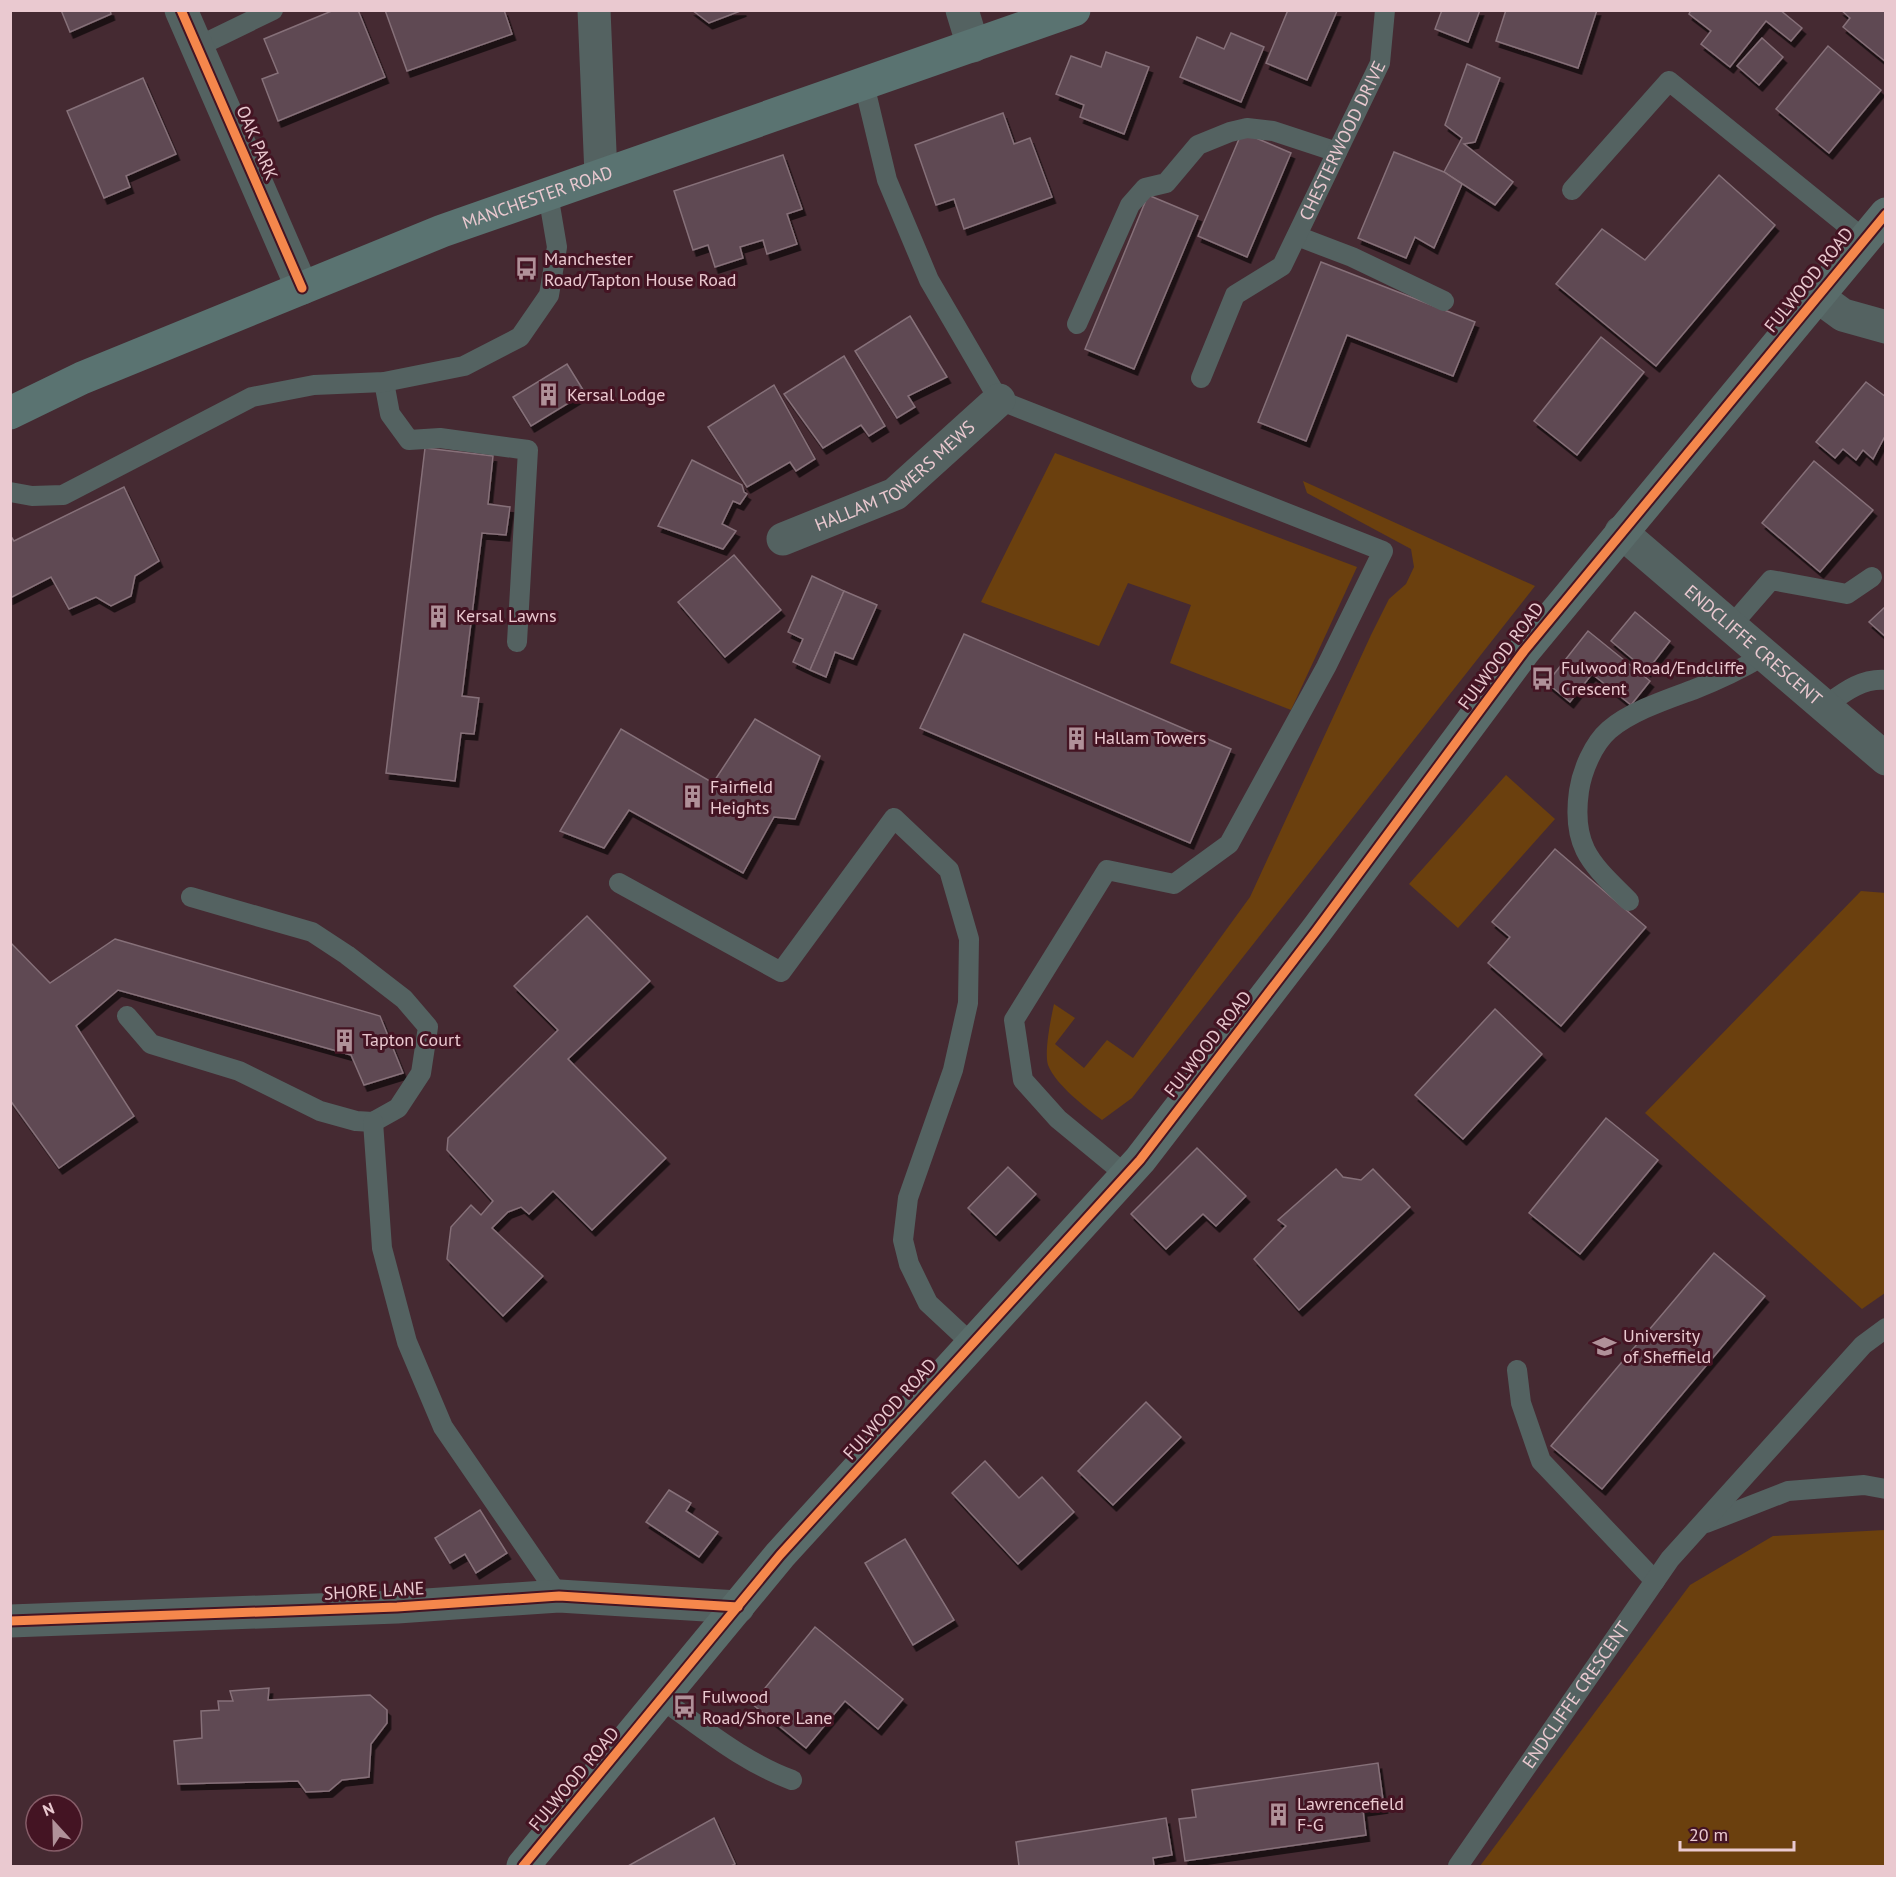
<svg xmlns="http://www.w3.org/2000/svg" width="1896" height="1877" font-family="'PT Sans',sans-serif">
<defs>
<filter id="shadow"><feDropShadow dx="3.5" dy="6" stdDeviation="0" flood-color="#0009"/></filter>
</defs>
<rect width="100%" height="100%" fill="#452a32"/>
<!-- green -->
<g fill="#6b400e">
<polygon points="1055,453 1357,567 1291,710 1170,663 1191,605 1128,583 1099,646 981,602"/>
<path d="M1303 481 1535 586 1132 1098 1102 1120C1086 1108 1055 1084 1048 1065 1044 1052 1051 1018 1054 1004L1075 1018 1055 1044 1084 1068 1107 1040 1133 1058 1250 897 1371 635 1389 599 1406 584 1414 567 1411 549 1307 493Z"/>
<polygon points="1506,775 1555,819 1458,928 1409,884"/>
<polygon points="1861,891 1886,893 1885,1293 1862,1309 1645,1113"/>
<polygon points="1885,1530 1885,1866 1480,1866 1690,1585 1773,1536"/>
</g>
<!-- building -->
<g fill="#5e4952" stroke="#867079" stroke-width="1.5" filter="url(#shadow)">
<polygon points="61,10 110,10 111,14 70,32"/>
<polygon points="334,10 358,10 385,77 278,121 262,79 278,73 264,39"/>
<polygon points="385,10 504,10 512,34 407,71"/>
<polygon points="692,10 743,10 709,23"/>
<polygon points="1288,10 1337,11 1307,80 1266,63"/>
<polygon points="1442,10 1480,10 1468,42 1435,29"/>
<polygon points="1506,10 1597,10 1578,68 1496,41"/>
<polygon points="1691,10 1780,10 1802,28 1791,41 1766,21 1730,67 1701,44 1711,31 1689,14"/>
<polygon points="1841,10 1886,10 1886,62 1843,27 1850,18"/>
<polygon points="1231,33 1264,47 1241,102 1180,77 1197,37 1224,49"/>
<polygon points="1762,38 1783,57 1759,85 1737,66"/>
<polygon points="1828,46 1881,90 1829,153 1776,109"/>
<polygon points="1106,52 1149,67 1124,134 1080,117 1084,105 1056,94 1071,56 1101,67"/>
<polygon points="1467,64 1500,78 1475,142 1464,144 1513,182 1495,205 1444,172 1462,138 1445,125"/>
<polygon points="143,78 176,154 126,176 130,187 104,198 67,111"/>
<polygon points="1003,113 1014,144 1030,138 1052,197 964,229 954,199 936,205 915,145"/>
<polygon points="1242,132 1291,153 1247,257 1198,236"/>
<polygon points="1394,152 1444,172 1462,184 1434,248 1415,237 1406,258 1358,238"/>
<polygon points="783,155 802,209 787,214 797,244 767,254 763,240 740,247 743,258 715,267 708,245 693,250 674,191"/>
<polygon points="1719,175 1775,225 1656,366 1556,284 1602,229 1645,260"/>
<polygon points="1148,195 1198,216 1134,369 1085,349"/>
<polygon points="1321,262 1475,322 1453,376 1347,335 1306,441 1258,422"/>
<polygon points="910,316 947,377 908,396 915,407 897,418 855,351"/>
<polygon points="1601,337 1644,372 1577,455 1534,421"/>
<polygon points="844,356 885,426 869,436 861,425 823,448 784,394"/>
<polygon points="567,364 585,393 531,426 513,397"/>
<polygon points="1866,382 1886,397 1886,440 1884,438 1873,459 1863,450 1856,460 1843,449 1835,458 1816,442"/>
<polygon points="774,385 815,459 796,471 790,462 747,487 708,427"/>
<polygon points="425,448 493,456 488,504 510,507 506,535 482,533 462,696 479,698 474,734 461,733 455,781 386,773"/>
<polygon points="692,460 742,485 744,492 747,494 740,504 733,501 722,524 736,531 723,549 658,526"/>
<polygon points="1814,461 1873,510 1820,572 1762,523"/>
<polygon points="124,487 159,561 135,576 131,596 111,606 96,597 69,609 51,577 10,598 10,535 14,541"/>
<polygon points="734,555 781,610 725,657 678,602"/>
<polygon points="812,576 844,591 810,670 793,662 803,639 788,632"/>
<polygon points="844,591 877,605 853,659 835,652 826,677 810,670"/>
<polygon points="1886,606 1886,637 1869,622"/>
<polygon points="1635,612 1670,641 1647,671 1611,641"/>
<polygon points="1588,631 1650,681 1631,705 1592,674 1570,702 1547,683"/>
<polygon points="964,634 1231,749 1190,843 920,728"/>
<polygon points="755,719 820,756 795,819 774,817 743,873 629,810 604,848 560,831 621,729 713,783"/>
<polygon points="1555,849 1646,927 1561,1026 1488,963 1510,937 1492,922"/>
<polygon points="587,916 650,981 568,1059 666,1158 592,1230 553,1191 529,1214 521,1207 508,1212 492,1228 543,1276 503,1316 447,1259 451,1227 471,1205 481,1215 493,1201 447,1150 448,1138 558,1030 514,986"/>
<polygon points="115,939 380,1016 403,1073 364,1085 351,1055 118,990 76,1026 134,1116 59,1168 10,1100 10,942 50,983"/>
<polygon points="1495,1009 1542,1054 1463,1139 1415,1095"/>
<polygon points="1606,1118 1658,1160 1580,1254 1529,1213"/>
<polygon points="1197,1148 1246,1196 1216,1226 1203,1214 1166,1249 1131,1214"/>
<polygon points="1008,1167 1036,1194 996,1235 968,1208"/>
<polygon points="1336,1169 1343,1177 1361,1180 1373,1169 1410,1207 1299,1310 1254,1259 1286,1226 1278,1220"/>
<polygon points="1714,1253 1765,1296 1602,1489 1551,1446"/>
<polygon points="1146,1402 1181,1437 1113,1505 1078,1471"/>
<polygon points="985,1461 1019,1498 1042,1477 1074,1512 1018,1564 952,1493"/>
<polygon points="669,1490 691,1503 686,1511 718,1532 699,1557 646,1522"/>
<polygon points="480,1510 507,1553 476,1573 465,1554 450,1563 435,1538"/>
<polygon points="905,1539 954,1620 913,1645 865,1563"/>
<polygon points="815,1627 903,1699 878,1729 845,1701 806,1748 752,1704"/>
<polygon points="269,1688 268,1700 370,1695 387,1710 387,1723 371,1744 369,1777 342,1780 329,1791 306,1792 298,1781 178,1784 174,1741 202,1738 201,1711 219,1710 218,1701 233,1701 230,1691"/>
<polygon points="1378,1763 1384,1807 1363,1810 1366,1835 1185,1861 1179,1819 1196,1817 1192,1790"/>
<polygon points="714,1818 735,1864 731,1866 628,1866"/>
<polygon points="1166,1818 1172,1855 1153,1858 1154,1866 1019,1866 1016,1842"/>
</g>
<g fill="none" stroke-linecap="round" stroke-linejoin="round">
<!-- lane -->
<g stroke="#546261" stroke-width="20">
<polyline points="197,47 273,10"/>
<polyline points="864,84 887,180 929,280 999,400 1383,551 1326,667 1229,844 1174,884 1107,870 1014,1020 1023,1080 1058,1119 1126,1175"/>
<polyline points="1572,190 1669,81 1864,239"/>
<polyline points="1297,236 1352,257 1444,301"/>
<polyline points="1077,324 1130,205 1145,188 1166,183 1198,145 1230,132 1247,128 1273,131 1337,152"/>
<path id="s1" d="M1201 378 1235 295 1282 266 1380 63 1385 10"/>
<polyline points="384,382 390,414 409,440 440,438 528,450 517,642"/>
<polyline points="10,492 32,496 63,495 252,397 314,385 384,382 464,366 520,337 549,295 557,247 548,194"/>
<polyline points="1731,626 1771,580 1847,594 1872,577"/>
<path d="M1825 706C1843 693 1861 678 1886 680"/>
<polyline points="619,883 781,972 894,818 949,870 969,939 968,1003 953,1070 908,1198 903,1240 909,1264 928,1303 972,1344"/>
<path d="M1629 901C1592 864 1571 848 1579 791 1582 771 1593 744 1609 730 1631 711 1668 699 1695 689 1719 680 1743 668 1765 655"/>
<polyline points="127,1016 151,1044 239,1071 320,1111 356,1121 373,1122 398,1108 421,1073 428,1027 404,999 347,955 312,932 191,897"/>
<polyline points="373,1122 382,1248 407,1342 443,1427 559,1596"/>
<polyline points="1517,1370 1521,1403 1541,1461 1655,1581"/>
<polyline points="1706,1523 1788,1491 1864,1485 1886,1489"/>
<path d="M661 1699C703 1728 743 1762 792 1780"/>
<path id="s2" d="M1458 1866 1670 1559 1863 1345 1886 1328"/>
</g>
<!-- street -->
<g stroke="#546261" stroke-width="33">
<polyline points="181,10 302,288"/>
<polyline points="594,10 601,175"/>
<polyline points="962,10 973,46"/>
<polyline points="1817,296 1843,315 1886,327"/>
<path id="s3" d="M1621 532 1886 759"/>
<path id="s4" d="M783 539 895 494 999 400"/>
<polyline points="10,1621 397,1607 559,1596 738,1607"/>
</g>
<!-- secondary -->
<polyline stroke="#596c6a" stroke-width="33" points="523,1866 780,1555 1140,1160 1316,931 1524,651 1886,214"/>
<!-- primary -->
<path stroke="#5a7371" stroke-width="33" id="s5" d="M10 413 82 378 442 231 1074 10"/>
<defs>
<g id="cycleway">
<polyline points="181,10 302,288"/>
<polyline points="10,1621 397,1607 559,1596 738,1607"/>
<polyline points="523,1866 780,1555 1140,1160 1316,931 1524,651 1886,214"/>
</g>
</defs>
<!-- cycleway casing -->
<use href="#cycleway" stroke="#441423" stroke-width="13"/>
<!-- cycleway -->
<use href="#cycleway" stroke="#f5874c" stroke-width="9"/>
</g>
<!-- icons -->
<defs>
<symbol id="bus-bare" viewBox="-9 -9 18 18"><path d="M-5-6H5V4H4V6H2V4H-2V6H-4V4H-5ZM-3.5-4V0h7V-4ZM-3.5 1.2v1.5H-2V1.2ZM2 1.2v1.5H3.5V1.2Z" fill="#b09199" stroke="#441423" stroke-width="2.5" paint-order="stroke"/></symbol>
<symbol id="building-bare" viewBox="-9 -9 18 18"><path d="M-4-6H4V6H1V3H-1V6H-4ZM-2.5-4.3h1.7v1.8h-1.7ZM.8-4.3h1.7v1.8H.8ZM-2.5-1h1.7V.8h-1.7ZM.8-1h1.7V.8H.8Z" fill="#b09199" stroke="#441423" stroke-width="2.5" paint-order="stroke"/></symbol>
<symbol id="university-bare" viewBox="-9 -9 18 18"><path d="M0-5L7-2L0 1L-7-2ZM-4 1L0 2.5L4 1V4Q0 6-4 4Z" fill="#b09199" stroke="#441423" stroke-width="2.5" paint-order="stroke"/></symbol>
</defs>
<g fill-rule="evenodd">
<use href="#bus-bare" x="510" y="252" width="33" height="33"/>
<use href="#building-bare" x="532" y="378" width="33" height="33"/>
<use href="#building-bare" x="422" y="600" width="33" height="33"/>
<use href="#bus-bare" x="1526" y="662" width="33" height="33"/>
<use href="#building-bare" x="1060" y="722" width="33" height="33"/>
<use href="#building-bare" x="676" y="780" width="33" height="33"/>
<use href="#building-bare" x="328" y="1024" width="33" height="33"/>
<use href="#university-bare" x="1588" y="1330" width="33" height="33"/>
<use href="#bus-bare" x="668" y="1690" width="33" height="33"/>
<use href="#building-bare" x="1262" y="1798" width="33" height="33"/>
</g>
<g text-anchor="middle" stroke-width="6" stroke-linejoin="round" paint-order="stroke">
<!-- street labels -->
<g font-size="18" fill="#eac9d0" stroke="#441423">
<text dy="6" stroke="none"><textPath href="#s1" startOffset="284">CHESTERWOOD DRIVE</textPath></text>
<text transform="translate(257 143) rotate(67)" y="6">OAK PARK</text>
<text dy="6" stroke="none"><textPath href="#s5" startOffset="570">MANCHESTER ROAD</textPath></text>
<text transform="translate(1809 280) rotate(-51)" y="6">FULWOOD ROAD</text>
<text dy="6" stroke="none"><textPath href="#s4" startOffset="130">HALLAM TOWERS MEWS</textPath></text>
<text dy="6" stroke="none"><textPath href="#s3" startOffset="174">ENDCLIFFE CRESCENT</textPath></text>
<text transform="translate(1501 656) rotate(-53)" y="6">FULWOOD ROAD</text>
<text transform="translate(1208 1044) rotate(-52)" y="6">FULWOOD ROAD</text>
<text transform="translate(890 1409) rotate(-48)" y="6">FULWOOD ROAD</text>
<text transform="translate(374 1591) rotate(-3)" y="6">SHORE LANE</text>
<text dy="6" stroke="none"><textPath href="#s2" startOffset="208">ENDCLIFFE CRESCENT</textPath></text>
<text transform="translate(574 1779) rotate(-50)" y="6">FULWOOD ROAD</text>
</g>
<!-- poi labels -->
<g font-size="18" fill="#eac9d0" stroke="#441423" text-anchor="start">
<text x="544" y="265">Manchester<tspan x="544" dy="21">Road/Tapton House Road</tspan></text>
<text x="567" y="401">Kersal Lodge</text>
<text x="456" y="622">Kersal Lawns</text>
<text x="1561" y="674">Fulwood Road/Endcliffe<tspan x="1561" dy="21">Crescent</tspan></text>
<text x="1094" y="744">Hallam Towers</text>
<text x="710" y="793">Fairfield<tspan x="710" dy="21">Heights</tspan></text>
<text x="362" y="1046">Tapton Court</text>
<text x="1623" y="1342">University<tspan x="1623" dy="21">of Sheffield</tspan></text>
<text x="702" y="1703">Fulwood<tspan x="702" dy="21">Road/Shore Lane</tspan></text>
<text x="1297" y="1810">Lawrencefield<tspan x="1297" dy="21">F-G</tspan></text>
</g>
</g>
<!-- border -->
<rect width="1896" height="1877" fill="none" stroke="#eac9d0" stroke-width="24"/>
<!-- north arrow -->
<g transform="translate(54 1823) rotate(338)"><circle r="28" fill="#441423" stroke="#865c68" stroke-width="1.5"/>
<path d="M0-4.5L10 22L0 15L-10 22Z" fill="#b09199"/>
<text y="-9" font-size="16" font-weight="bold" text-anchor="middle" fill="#eac9d0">N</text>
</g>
<!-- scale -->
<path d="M1680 1841v9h114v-9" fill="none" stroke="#eac9d0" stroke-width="3"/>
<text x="1689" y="1841" font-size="18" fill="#eac9d0" stroke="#441423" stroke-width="4.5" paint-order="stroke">20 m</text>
</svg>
